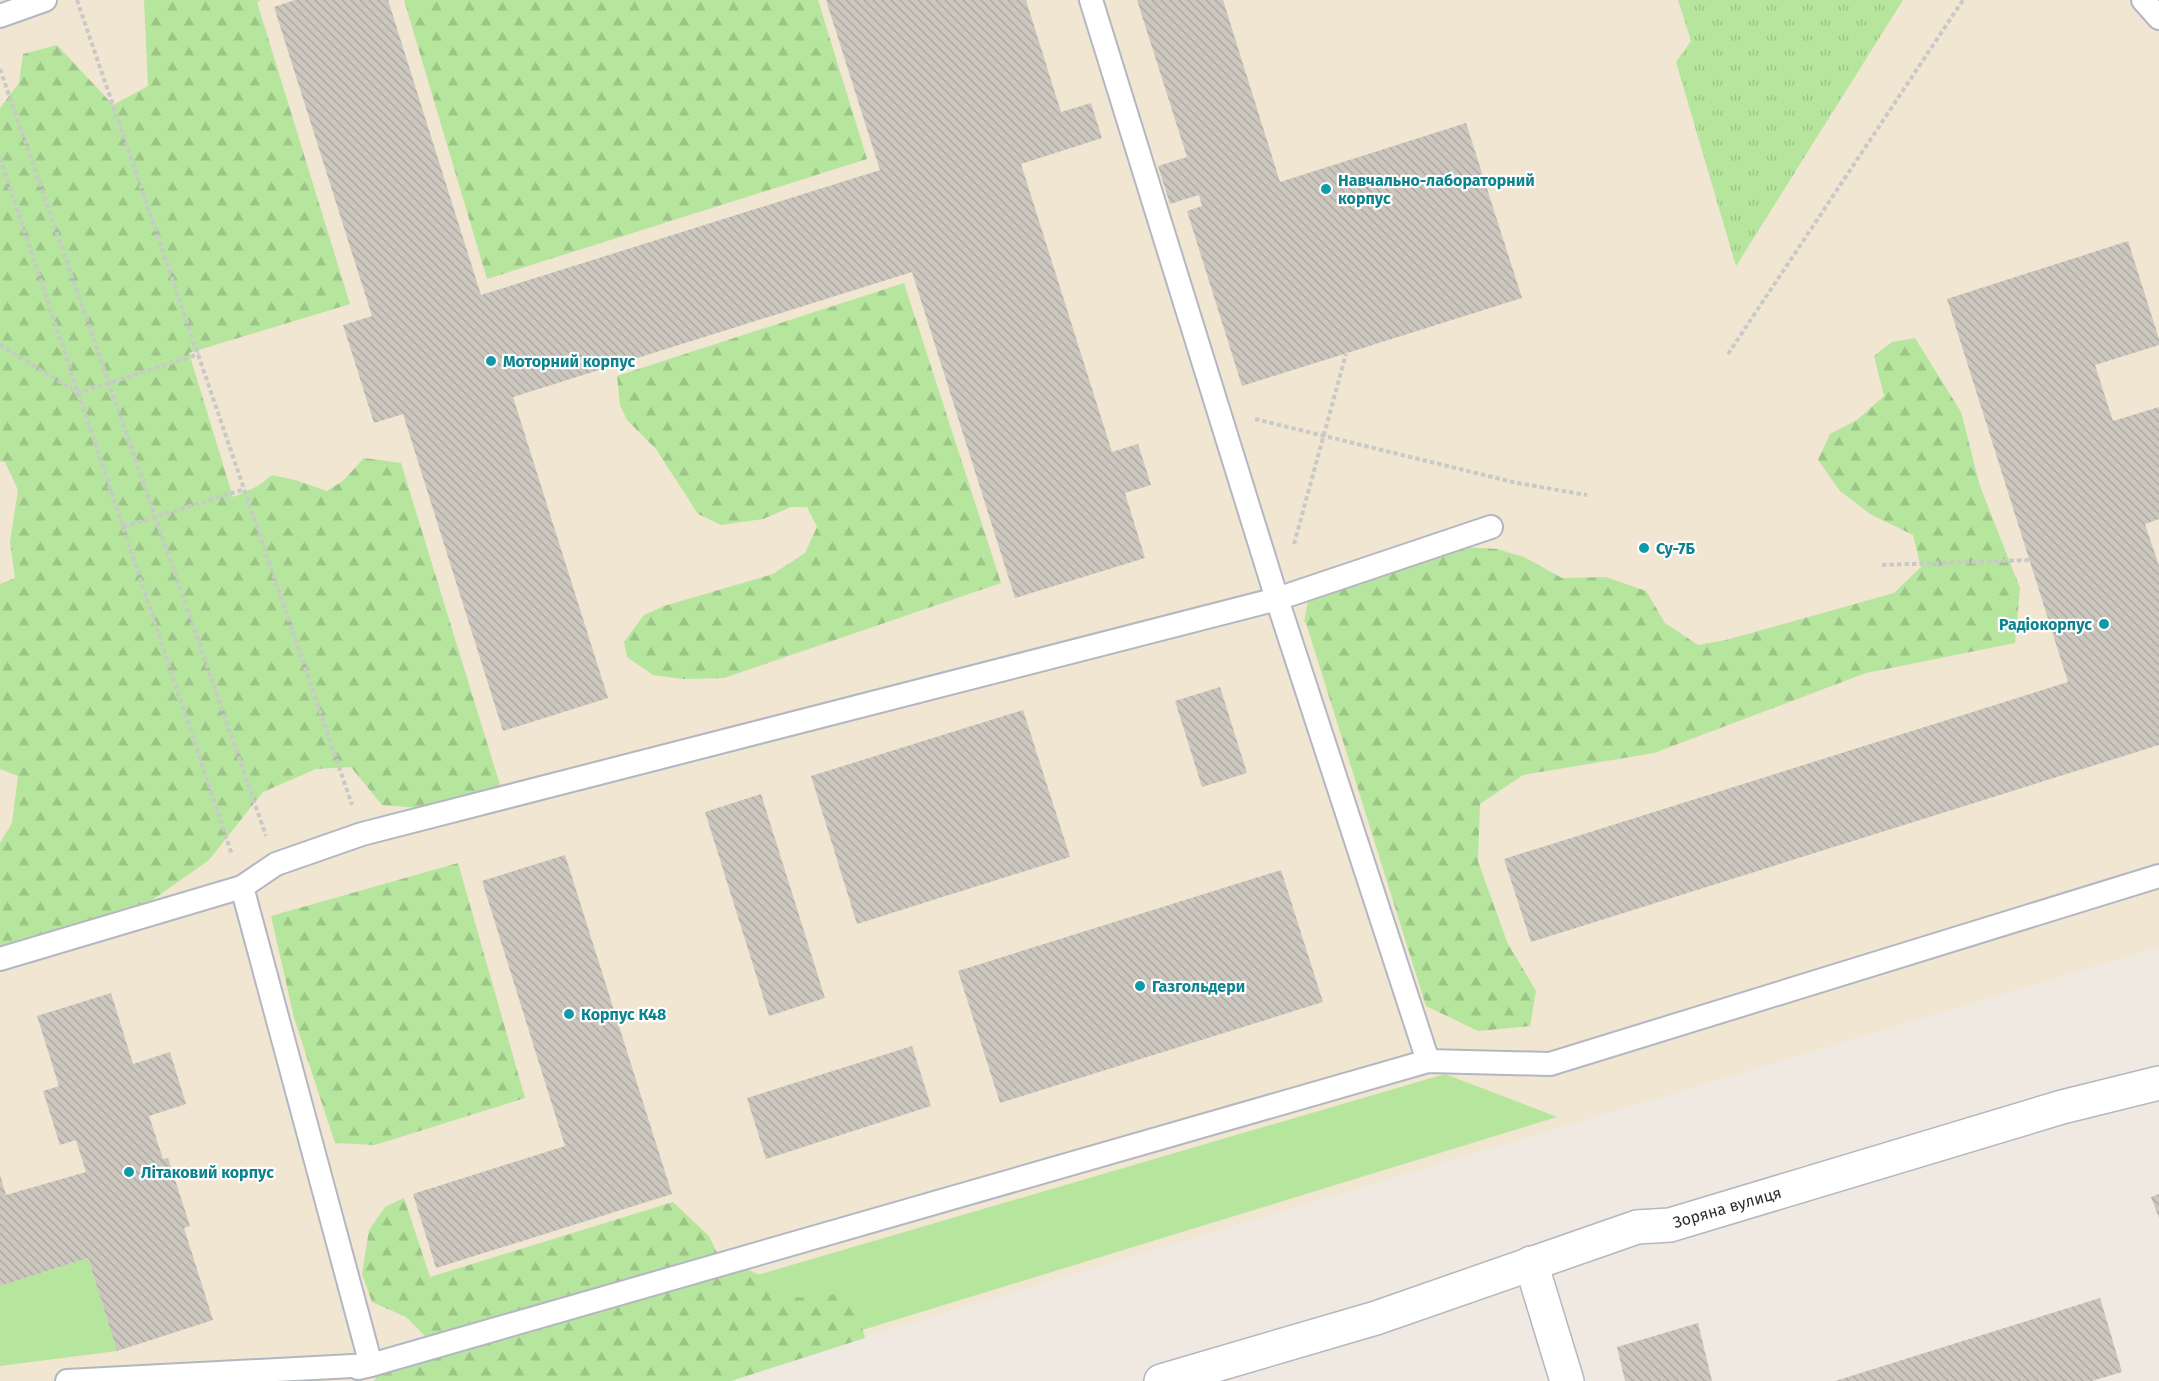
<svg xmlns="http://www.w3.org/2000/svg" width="2159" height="1381" font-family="'Fira Sans',sans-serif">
<defs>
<pattern id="forest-firs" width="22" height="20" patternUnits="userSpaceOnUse" patternTransform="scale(1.5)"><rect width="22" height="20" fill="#b6e59e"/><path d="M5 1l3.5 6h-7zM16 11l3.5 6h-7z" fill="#9dc588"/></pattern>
<pattern id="park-tufts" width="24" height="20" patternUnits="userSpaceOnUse" patternTransform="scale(1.5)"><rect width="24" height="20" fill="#b6e59e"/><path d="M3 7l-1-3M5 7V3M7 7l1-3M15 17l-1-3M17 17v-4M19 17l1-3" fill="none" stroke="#9dc588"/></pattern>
<pattern id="building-back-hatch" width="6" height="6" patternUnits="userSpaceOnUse" patternTransform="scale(1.5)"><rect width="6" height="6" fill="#cbc7bf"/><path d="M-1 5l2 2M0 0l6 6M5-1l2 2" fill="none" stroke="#afaba4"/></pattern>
</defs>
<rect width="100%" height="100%" fill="#efe9e1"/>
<!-- education -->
<polygon fill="#f0e6d1" points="0,0 2159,0 2159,947 718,1381 0,1381"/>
<!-- grass -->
<g fill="#b6e59e">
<polygon points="1445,1074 1557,1117 696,1381 395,1381"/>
<polygon points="88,1258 117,1351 0,1366 0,1286"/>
</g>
<!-- forest -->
<g fill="url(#forest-firs)">
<polygon points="144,0 261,0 257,2 350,304 189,353 233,497 258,486 272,475 295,480 327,491 344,480 364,458 401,463 500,785 463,802 419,808 382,805 351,767 316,769 263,792 209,860 124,920 0,954 0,843 12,823 18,776 0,769 0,584 15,578 10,542 18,490 5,462 0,461 0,108 19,83 23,54 57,45 113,105 148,86"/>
<polygon points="404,0 818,0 867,159 487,279"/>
<polygon points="904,283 1001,583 724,678 684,679 653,675 627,657 624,642 644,615 664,606 773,574 805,553 817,527 807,507 791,507 763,519 721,525 698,514 656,449 627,420 620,405 617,376"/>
<polygon points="1915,338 1961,412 1980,486 2020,588 2015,643 1866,673 1654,753 1523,775 1480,804 1478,861 1507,942 1536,991 1530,1026 1478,1031 1426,1006 1306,623 1304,622 1308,601 1324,593 1463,547 1497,549 1524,557 1562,578 1606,577 1646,591 1665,623 1698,645 1726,640 1894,593 1921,567 1913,535 1870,514 1840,491 1818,460 1830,434 1857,420 1884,396 1874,356 1892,342"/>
<polygon points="458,863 525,1098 375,1145 335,1143 294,1018 271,916"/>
<polygon points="404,1198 430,1277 673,1202 709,1236 719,1257 762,1276 781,1296 808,1298 836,1294 857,1309 865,1338 731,1381 374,1381 381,1368 430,1341 406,1317 372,1302 362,1274 369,1230 385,1207"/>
</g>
<!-- park -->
<polygon fill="url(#park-tufts)" points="1678,0 1903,0 1736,266 1676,62 1691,41"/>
<!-- building -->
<g fill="url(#building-back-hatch)">
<polygon points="295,0 388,0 481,295 880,170 826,0 1026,0 1061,112 1091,103 1102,138 1021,164 1112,452 1138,444 1151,485 1125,493 1145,558 1015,598 912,272 513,397 608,698 503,731 403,414 374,423 343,325 372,316 274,7"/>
<polygon points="1137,0 1223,0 1280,182 1466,123 1522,298 1242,386 1187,211 1202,206 1199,195 1170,204 1158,166 1187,157"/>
<polygon points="2128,241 2159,339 2159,345 2095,365 2113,421 2159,407 2159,519 2145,524 2159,566 2159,745 1531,942 1504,859 2068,682 1947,299"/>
<polygon points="1220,687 1247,773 1202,787 1175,701"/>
<polygon points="1023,710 1070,857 857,924 811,776"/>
<polygon points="761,794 825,998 769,1016 705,812"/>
<polygon points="565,855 672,1194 436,1268 413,1194 565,1146 482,881"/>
<polygon points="1281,870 1323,1002 1000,1103 958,971"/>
<polygon points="111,993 133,1064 170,1052 186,1104 149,1116 163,1159 168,1158 190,1226 184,1228 213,1320 117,1351 88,1258 0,1286 0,1175 6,1195 86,1172 76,1140 60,1145 43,1091 59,1086 37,1016"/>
<polygon points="912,1046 931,1106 766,1159 747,1098"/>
<polygon points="2159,1194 2159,1218 2151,1197"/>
<polygon points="2100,1298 2122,1372 2092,1381 1835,1381"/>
<polygon points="1698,1323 1712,1381 1625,1381 1617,1347"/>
</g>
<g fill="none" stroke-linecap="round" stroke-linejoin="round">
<defs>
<g id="service">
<polyline points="1091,0 1277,599 1428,1061"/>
<polyline points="2143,0 2159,18"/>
<polyline points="0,16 45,0"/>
<polyline points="242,887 371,1365 358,1368"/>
<polyline points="0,959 242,887 276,864 362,834 1277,599 1491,527"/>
<polyline points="67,1381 371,1365 1428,1061 1550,1064 2159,876"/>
</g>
<g id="minor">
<polyline points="1531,1263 1567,1381"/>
<polyline points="1161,1381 1376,1318 1637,1227 1670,1225 2062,1107 2159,1083"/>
</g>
</defs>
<!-- service casing -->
<use href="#service" stroke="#b4b7c1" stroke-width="26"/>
<!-- minor casing -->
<use href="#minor" stroke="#b4b7c1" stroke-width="36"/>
<!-- path -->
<g stroke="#c9c9c9" stroke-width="4" stroke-dasharray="4.5 3" stroke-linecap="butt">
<polyline points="77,0 352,805"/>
<polyline points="0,69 266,836"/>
<polyline points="0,158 232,855"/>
<polyline points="0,345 78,393 199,354"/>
<polyline points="1728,354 1963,0"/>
<polyline points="1255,419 1517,483 1587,495"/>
<polyline points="123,527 245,489"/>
<polyline points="1294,544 1346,354"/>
<polyline points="1882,565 2029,560"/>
</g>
<!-- service -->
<use href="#service" stroke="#fff" stroke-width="22"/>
<!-- minor -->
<use href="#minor" stroke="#fff" stroke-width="33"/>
</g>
<!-- markers -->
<g fill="#0f9aa8" stroke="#fff" stroke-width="2">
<circle cx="1326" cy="189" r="6"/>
<circle cx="491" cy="361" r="6"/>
<circle cx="1644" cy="548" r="6"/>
<circle cx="2104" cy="624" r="6"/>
<circle cx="1140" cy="986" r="6"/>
<circle cx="569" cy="1014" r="6"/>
<circle cx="129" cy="1172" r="6"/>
</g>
<g text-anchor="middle" stroke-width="4.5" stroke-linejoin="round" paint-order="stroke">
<!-- culture labels -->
<g font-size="16" font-weight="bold" fill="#0d838f" stroke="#fff" text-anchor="start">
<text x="1338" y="186">Навчально-лабораторний<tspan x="1338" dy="18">корпус</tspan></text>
<text x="503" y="367">Моторний корпус</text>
<text x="1656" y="554">Су-7Б</text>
<text x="2092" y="630" text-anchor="end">Радіокорпус</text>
<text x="1152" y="992">Газгольдери</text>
<text x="581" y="1020">Корпус К48</text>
<text x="141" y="1178">Літаковий корпус</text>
</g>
<!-- street labels -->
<g font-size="16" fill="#2e2e2e" stroke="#fff">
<text transform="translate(1727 1207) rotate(-16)" y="6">Зоряна вулиця</text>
</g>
</g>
</svg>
